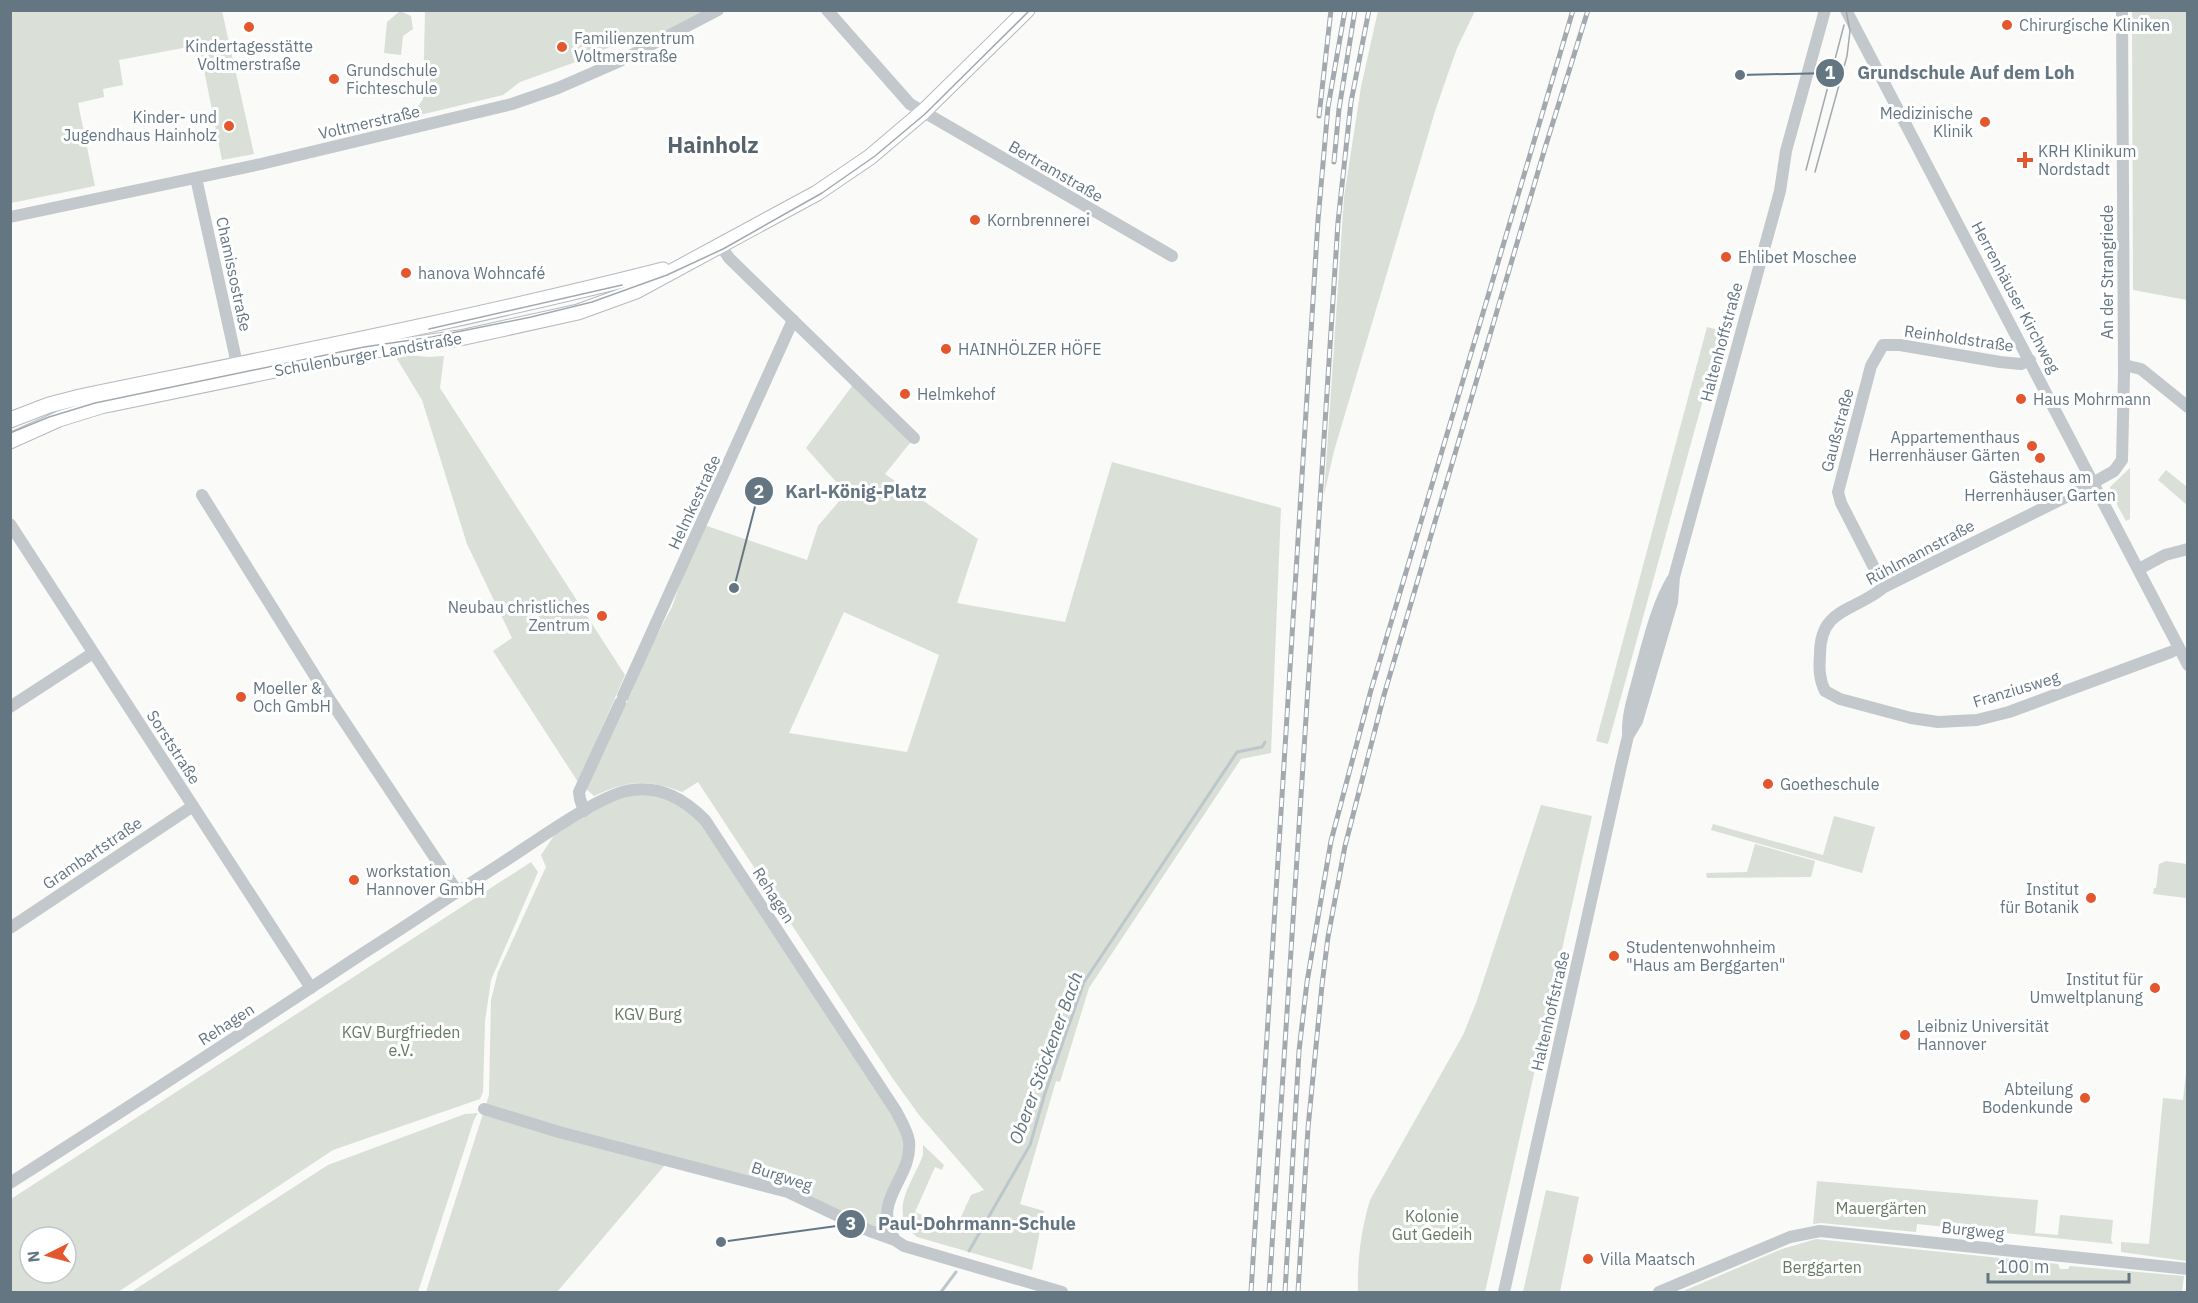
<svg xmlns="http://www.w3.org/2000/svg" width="2198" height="1303" font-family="'IBM Plex Sans',sans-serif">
<rect width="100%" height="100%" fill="#fafaf8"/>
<!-- green -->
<g fill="#dadfd7" fill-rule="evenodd">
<polygon points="11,10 222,11 254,154 222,160 199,45 119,60 123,85 103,89 104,97 78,103 95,186 11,203"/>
<polygon points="400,11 411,16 413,29 403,36 401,55 384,53 387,22"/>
<polygon points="425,11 704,11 671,29 639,42 633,36 584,59 520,82 503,95 416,116 415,111 423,99"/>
<polygon points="1378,11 1475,11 1457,48 1436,108 1334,451 1324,495 1344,197 1361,87"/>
<polygon points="2132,11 2187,11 2187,300 2133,290"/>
<polygon points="1707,327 1722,331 1608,744 1596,741"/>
<polygon points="394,354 429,357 444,356 440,388 625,675 578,782 493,651 512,638 467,544 422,400"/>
<path d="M855 382 914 438 885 474 978 539 957 603 1065 622 1112 462 1281 508 1271 753 1241 759 1089 988 1060 1082 1056 1081 1020 1204 1044 1211 1032 1270 917 1237C886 1212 913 1183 923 1155V1145L944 1165 942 1170 935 1167 915 1212 955 1230 971 1195 984 1190 919 1115 891 1076 698 782 682 792C646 779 629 780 594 796L585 788 632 691 651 646 672 607 701 524 807 560 818 526 846 493 806 448ZM844 612 939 655 907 752 789 733Z"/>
<polygon points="2130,468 2130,519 2126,521 2111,494 2110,487"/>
<polygon points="2166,470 2187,487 2187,505 2158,480"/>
<polygon points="646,790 691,805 809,978 909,1142 888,1205 896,1239 789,1192 667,1165 664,1166 557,1292 426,1292 489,1095 491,1000 498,972 546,867 541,855 559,828 584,811"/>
<path d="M1541 805 1592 816 1485 1292H1358C1357 1261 1361 1231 1370 1200L1463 1035 1476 1003Z"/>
<polygon points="1834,816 1875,827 1862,873 1711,830 1713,824 1823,855"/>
<polygon points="1755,844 1815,861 1811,877 1707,878 1706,873 1747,872"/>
<polygon points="2166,861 2187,864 2187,898 2153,894 2154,888 2156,888 2159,864"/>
<path d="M531 862 538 872 491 980 485 1021 483 1092 480 1099 333 1150 118 1292H11V1199ZM30 1237H66V1273H30Z"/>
<polygon points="2187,1065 2186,1261 2121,1252 2121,1242 2149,1244 2163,1098 2183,1100"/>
<polygon points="478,1113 474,1120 418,1292 131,1292 328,1165 465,1114"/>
<polygon points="1817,1181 2038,1200 2035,1233 2058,1235 2060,1215 2113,1220 2111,1240 2113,1244 1917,1224 1916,1232 1821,1223 1813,1224"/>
<polygon points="1546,1190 1579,1197 1560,1292 1523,1292"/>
<polygon points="1816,1239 2058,1264 2060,1269 2068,1269 2070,1266 2184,1276 2182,1292 1681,1292 1782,1249"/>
</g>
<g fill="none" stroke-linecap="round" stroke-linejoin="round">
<!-- stream -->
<g stroke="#bbc7cb" stroke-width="3">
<polyline points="969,1251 1030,1145 1045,1093 1084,982 1237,752 1262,747 1265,742"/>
<polyline points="941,1292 956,1272"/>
</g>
<defs>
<g id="major">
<path d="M10 420 49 405 80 397C275 357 470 319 663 270"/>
<polyline points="10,441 59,419 101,406 367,351 460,338 578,312 636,291 817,193 870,157 923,112 1027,10"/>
</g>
</defs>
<!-- major casing -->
<use href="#major" stroke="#b5babe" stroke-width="17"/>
<!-- minor -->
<g stroke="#c3c8cc" stroke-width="12">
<polyline points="827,10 910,104 1172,256"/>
<polyline points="1846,10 2188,665"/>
<path d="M2122 10 2124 374 2122 460 2114 471 2084 488 1884 587C1855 612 1820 607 1820 654 1819 668 1819 679 1825 691L1840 699 1911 718 1938 722 1977 720 2009 712 2171 652 2179 648"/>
<polyline points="196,178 239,373"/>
<polyline points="10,217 261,164 512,104 558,88 620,61 718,10"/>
<polyline points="721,246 729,258 914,438"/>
<polyline points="2124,365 2141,369 2188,407"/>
<polyline points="202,495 328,697 457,891"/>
<polyline points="10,524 311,988"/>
<polyline points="2139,569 2165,555 2188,549"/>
<polyline points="1884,587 1841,503 1838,492 1871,366 1883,345 1900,345 2000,362 2021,364 2030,360"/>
<polyline points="623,696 793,320"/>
<polyline points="10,707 93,653"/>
<path d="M1628 735C1627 713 1635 693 1640 672 1649 640 1656 608 1672 580"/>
<polyline points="584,811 580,799 579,792 620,703"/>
<polyline points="10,928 193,806"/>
<polyline points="484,1109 559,1132 788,1192 870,1231 895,1240 904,1246 1062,1292"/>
<path d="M10 1183C129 1107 247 1030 365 952 411 923 456 892 502 863 532 844 601 793 632 790 662 786 685 800 705 820L896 1111C901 1121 907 1130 909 1141 913 1179 870 1199 895 1240"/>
<polyline points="1504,1292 1621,766 1628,736 1637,721 1672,602 1674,577 1780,191 1786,151 1825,10"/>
<polyline points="1659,1292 1790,1237 1820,1231 2188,1269"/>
</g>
<!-- major -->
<use href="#major" stroke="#fff" stroke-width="15"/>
<!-- tram -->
<g stroke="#a2aab0" stroke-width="1.5">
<polyline points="1806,170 1844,25"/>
<polyline points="1815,172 1847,56 1850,31 1846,10"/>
<polyline points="429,329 622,285"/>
<polyline points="10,433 49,417 95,403 364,347 432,337 531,317 592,302 667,275 723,249 822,193 875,156 925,114 1030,10"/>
</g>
<defs>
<g id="rail">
<polyline points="1319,116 1331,10"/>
<polyline points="1334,162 1339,109 1355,10"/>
<polyline points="1251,1292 1318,220 1328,107 1345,10"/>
<polyline points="1269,1292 1338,222 1351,102 1369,10"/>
<polyline points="1285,1292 1299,1051 1307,982 1331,841 1371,690 1573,10"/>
<polyline points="1298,1292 1308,1128 1322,985 1328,937 1345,846 1384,695 1545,148 1588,10"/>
</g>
</defs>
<!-- rail casing -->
<use href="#rail" stroke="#a2aab0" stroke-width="5"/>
<!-- rail -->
<use href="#rail" stroke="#fff" stroke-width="3" stroke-dasharray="9" stroke-linecap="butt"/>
</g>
<!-- markers -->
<g fill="#e4572e" stroke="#fff" stroke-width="2">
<circle cx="2007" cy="25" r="6"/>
<circle cx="249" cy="27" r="6"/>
<circle cx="562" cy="47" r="6"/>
<circle cx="334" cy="79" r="6"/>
<circle cx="1985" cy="122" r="6"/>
<circle cx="229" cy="126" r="6"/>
<path d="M2022 151h6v6h6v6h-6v6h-6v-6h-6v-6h6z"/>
<circle cx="975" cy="220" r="6"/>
<circle cx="1726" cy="257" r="6"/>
<circle cx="406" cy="273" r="6"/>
<circle cx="946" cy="349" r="6"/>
<circle cx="905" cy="394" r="6"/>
<circle cx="2021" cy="399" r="6"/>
<circle cx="2032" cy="446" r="6"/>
<circle cx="2040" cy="458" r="6"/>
<circle cx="602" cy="616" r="6"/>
<circle cx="241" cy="697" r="6"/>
<circle cx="1768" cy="784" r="6"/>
<circle cx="354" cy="880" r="6"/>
<circle cx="2091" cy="898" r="6"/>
<circle cx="1614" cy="956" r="6"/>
<circle cx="2155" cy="988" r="6"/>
<circle cx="1905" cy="1035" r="6"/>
<circle cx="2085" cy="1098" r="6"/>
<circle cx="1588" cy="1259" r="6"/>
</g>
<g text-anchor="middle" stroke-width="6" stroke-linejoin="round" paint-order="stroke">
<!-- poi labels -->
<g font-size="16" fill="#657683" stroke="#fff" text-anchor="start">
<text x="2019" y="31">Chirurgische Kliniken</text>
<text x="574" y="44">Familienzentrum<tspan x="574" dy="18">Voltmerstraße</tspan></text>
<text x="249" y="52" text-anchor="middle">Kindertagesstätte<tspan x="249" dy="18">Voltmerstraße</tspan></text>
<text x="346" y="76">Grundschule<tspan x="346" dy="18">Fichteschule</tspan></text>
<text x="1973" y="119" text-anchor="end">Medizinische<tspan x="1973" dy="18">Klinik</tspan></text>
<text x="217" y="123" text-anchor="end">Kinder- und<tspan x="217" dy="18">Jugendhaus Hainholz</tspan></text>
<text x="2038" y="157">KRH Klinikum<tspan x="2038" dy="18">Nordstadt</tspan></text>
<text x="987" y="226">Kornbrennerei</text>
<text x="1738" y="263">Ehlibet Moschee</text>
<text x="418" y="279">hanova Wohncafé</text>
<text x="958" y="355">HAINHÖLZER HÖFE</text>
<text x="917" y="400">Helmkehof</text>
<text x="2033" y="405">Haus Mohrmann</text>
<text x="2020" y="443" text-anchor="end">Appartementhaus<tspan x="2020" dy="18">Herrenhäuser Gärten</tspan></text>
<text x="2040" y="483" text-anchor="middle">Gästehaus am<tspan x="2040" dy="18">Herrenhäuser Garten</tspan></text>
<text x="590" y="613" text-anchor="end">Neubau christliches<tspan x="590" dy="18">Zentrum</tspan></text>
<text x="253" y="694">Moeller &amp;<tspan x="253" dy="18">Och GmbH</tspan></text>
<text x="1780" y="790">Goetheschule</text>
<text x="366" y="877">workstation<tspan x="366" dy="18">Hannover GmbH</tspan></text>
<text x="2079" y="895" text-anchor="end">Institut<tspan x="2079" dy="18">für Botanik</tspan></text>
<text x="1626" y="953">Studentenwohnheim<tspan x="1626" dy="18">"Haus am Berggarten"</tspan></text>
<text x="2143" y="985" text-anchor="end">Institut für<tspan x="2143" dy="18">Umweltplanung</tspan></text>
<text x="1917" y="1032">Leibniz Universität<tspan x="1917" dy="18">Hannover</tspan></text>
<text x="2073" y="1095" text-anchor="end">Abteilung<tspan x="2073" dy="18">Bodenkunde</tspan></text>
<text x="1600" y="1265">Villa Maatsch</text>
</g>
<!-- street labels -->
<g font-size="16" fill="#657683" stroke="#fff">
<text transform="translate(369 122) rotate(-13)" y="6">Voltmerstraße</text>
<text transform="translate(1056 171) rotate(30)" y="6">Bertramstraße</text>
<text transform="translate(2107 272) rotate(-90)" y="6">An der Strangriede</text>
<text transform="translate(234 274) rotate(78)" y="6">Chamissostraße</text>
<text transform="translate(2016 297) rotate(62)" y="6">Herrenhäuser Kirchweg</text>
<text transform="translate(1959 338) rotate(8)" y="6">Reinholdstraße</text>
<text transform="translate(1721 342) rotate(-75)" y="6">Haltenhoffstraße</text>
<text transform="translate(368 354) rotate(-10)" y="6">Schulenburger Landstraße</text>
<text transform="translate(1837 430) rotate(-75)" y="6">Gaußstraße</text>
<text transform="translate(694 502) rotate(-65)" y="6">Helmkestraße</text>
<text transform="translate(1920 552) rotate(-28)" y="6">Rühlmannstraße</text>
<text transform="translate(2016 689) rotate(-17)" y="6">Franziusweg</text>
<text transform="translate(174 747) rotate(57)" y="6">Sorststraße</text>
<text transform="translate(92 853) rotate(-34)" y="6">Grambartstraße</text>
<text transform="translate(774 895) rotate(57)" y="6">Rehagen</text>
<text transform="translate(1550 1011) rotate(-77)" y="6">Haltenhoffstraße</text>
<text transform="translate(226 1024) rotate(-33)" y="6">Rehagen</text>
<text transform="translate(782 1176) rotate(18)" y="6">Burgweg</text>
<text transform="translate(1973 1230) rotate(6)" y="6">Burgweg</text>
</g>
<!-- park labels -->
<g font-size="16" fill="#687a64" stroke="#fff">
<text x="648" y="1020">KGV Burg</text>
<text x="401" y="1038">KGV Burgfrieden<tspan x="401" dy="18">e.V.</tspan></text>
<text x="1881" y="1214">Mauergärten</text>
<text x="1432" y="1222">Kolonie<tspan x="1432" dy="18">Gut Gedeih</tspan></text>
<text x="1822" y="1273">Berggarten</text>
</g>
<!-- water labels -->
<g font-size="18" font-style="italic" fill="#60757c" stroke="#fff">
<text transform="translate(1046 1058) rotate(-70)" y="6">Oberer Stöckener Bach</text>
</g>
<!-- district labels -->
<g font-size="22" font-weight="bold" fill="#57646e" stroke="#fff">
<text x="713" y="153">Hainholz</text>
</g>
</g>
<!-- callouts -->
<path fill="none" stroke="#657683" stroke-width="2" d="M1740 75L1830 73M734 588L759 491M721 1242L851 1224"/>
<g fill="#657683" stroke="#fff" stroke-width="2">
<circle cx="1740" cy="75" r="6"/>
<circle cx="734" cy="588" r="6"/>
<circle cx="721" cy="1242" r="6"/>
<circle cx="1830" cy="73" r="15"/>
<circle cx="759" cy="491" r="15"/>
<circle cx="851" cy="1224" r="15"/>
</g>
<g font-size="18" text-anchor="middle" font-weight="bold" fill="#fff">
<text x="1830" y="79">1</text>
<text x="759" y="498">2</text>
<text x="851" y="1230">3</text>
</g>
<g font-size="18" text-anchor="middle" font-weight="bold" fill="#657683" stroke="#fff" stroke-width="6" stroke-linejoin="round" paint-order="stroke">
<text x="1966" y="79">Grundschule Auf dem Loh</text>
<text x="856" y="498">Karl-König-Platz</text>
<text x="977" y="1230">Paul-Dohrmann-Schule</text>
</g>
<!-- border -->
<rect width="2198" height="1303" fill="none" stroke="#657683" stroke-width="24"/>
<!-- north arrow -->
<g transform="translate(48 1255) rotate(264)"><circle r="28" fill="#ffffff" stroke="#c1c8cd" stroke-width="1.5"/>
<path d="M0-4.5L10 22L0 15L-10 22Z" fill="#e4572e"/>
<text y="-9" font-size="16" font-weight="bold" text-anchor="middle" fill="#657683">N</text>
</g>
<!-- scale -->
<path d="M1988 1273v9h141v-9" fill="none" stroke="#657683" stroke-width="3"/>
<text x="1997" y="1273" font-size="18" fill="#657683" stroke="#ffffff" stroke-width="4.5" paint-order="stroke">100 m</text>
</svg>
